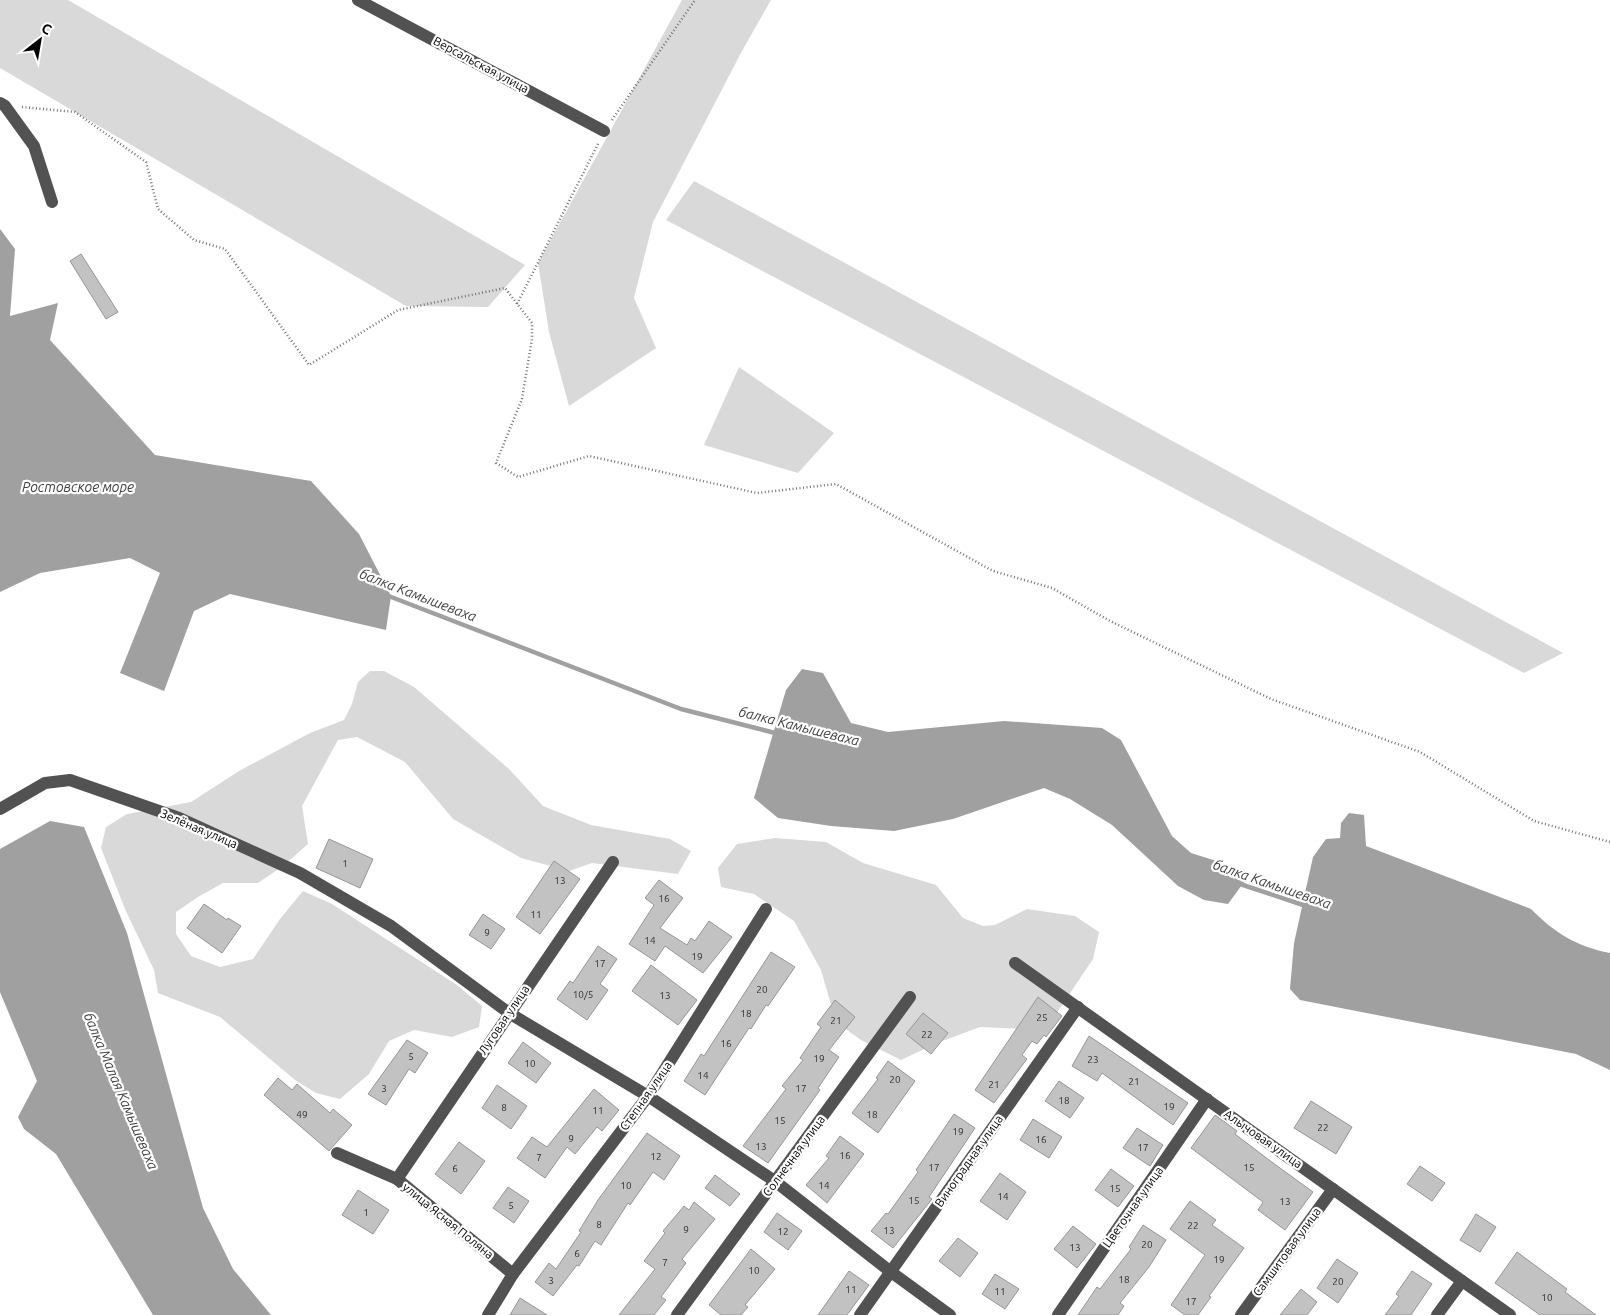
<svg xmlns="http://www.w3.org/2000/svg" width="1610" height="1315" font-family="Ubuntu,sans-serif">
<rect width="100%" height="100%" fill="#fff"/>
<!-- green -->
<g fill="#d9d9d9">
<polygon points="0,0 68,0 525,265 488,307 406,306 0,68"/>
<polygon points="682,0 771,0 742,51 653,222 634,298 656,348 569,406 549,332 538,263"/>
<polygon points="694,181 1563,653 1524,673 666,220"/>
<polygon points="739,367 834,433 798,473 704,445"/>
<polygon points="370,671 384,671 414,687 509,769 543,806 591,825 670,839 691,851 678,874 592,863 569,871 521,858 453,819 405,762 357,737 338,740 302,806 308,844 283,866 258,883 223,883 198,897 176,912 176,934 191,956 220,967 253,959 280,919 303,891 332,904 457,985 482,1006 479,1027 452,1037 414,1030 389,1041 369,1074 340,1099 316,1093 295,1080 220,1017 158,993 154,970 125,909 101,848 106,827 127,814 191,802 239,771 310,733 344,720 352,704 358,682"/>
<polygon points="775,838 826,842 863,863 936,885 963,918 983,926 995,925 1027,909 1075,916 1099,932 1093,959 1052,1020 1026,1029 980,1027 937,1043 901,1060 861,1040 836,1022 821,970 794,921 754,894 721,887 718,868 737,844"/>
</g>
<!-- water -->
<g fill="#a0a0a0">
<polygon points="0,229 15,249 10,316 58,303 50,340 155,455 311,481 359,534 391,596 386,630 230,594 194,611 164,691 120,673 160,573 130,558 40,573 0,592"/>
<polygon points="802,669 823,673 851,723 888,732 1004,721 1102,728 1121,740 1172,836 1191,853 1245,870 1247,878 1228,904 1204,900 1178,886 1112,825 1070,799 1044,788 953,819 894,831 831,826 778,818 754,798 786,690"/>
<path d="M1349 813 1364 815 1366 846 1531 909C1556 934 1576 946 1610 953V1070L1576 1054 1300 1000 1290 989 1294 943 1313 857 1326 839 1340 838 1341 823Z"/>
<polygon points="50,821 84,827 127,933 203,1208 233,1269 271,1315 153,1315 56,1154 24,1129 18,1117 37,1081 0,992 0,849"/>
</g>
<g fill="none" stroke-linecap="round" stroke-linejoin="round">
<!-- stream -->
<g stroke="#a0a0a0" stroke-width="4.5">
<polyline points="386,595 681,709 779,734"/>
<polyline points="1237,883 1306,906"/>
</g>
</g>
<!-- building -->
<g fill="#c2c2c2" stroke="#969696">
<polygon points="81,254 118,312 106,319 70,261"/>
<polygon points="329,839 373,859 360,888 316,868"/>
<polygon points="554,861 580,879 540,934 516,917"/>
<polygon points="659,880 683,898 660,928 687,945 691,938 695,941 709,921 732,937 703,973 665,946 655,961 629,944 654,905 645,898"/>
<polygon points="204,904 227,920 228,918 241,926 222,953 187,928"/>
<polygon points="483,914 505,929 491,949 469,935"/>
<polygon points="598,946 617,959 600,984 608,990 587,1020 557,999 570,981 573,983"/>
<polygon points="771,952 795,967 768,1006 766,1005 751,1029 749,1028 705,1095 684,1081 701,1054 704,1056"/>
<polygon points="651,965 697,1000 678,1025 632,991"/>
<polygon points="1038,997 1062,1016 1046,1037 1044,1035 1037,1044 1032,1041 1022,1055 1027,1059 994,1103 975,1090"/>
<polygon points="835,1000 855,1017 829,1050 839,1057 818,1088 820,1090 768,1163 743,1146 786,1089 782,1086 803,1060 800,1058 821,1027 817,1024"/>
<polygon points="923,1013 948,1033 931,1054 906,1034"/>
<polygon points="1089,1036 1188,1103 1173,1125 1102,1073 1097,1081 1072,1066"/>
<polygon points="407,1040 428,1053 415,1073 409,1069 386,1105 368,1094"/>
<polygon points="523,1042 551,1063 536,1083 508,1063"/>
<polygon points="888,1061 915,1081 878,1133 852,1113 878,1079 876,1078"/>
<polygon points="278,1078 292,1090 297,1084 330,1113 333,1109 352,1125 329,1151 264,1095"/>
<polygon points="1059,1081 1084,1098 1070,1118 1045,1101"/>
<polygon points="497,1085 527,1106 511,1129 482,1108"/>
<polygon points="594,1089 619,1110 602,1131 597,1127 575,1154 567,1147 545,1178 517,1158 532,1137 547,1147"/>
<polygon points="1311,1101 1352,1127 1336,1154 1294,1128"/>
<polygon points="954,1114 975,1128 929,1197 932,1199 893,1248 871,1231 886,1213 888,1214 918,1172 916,1170"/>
<polygon points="1215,1115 1237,1131 1235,1134 1269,1160 1313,1192 1285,1230 1258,1210 1263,1202 1191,1148"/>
<polygon points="1033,1119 1062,1137 1049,1158 1020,1140"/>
<polygon points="1137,1128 1163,1145 1150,1166 1123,1148"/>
<polygon points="647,1133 680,1156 664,1180 653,1172 630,1205 628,1203 601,1245 595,1241 579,1266 577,1265 553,1296 535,1282 549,1263 556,1269 581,1232 579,1231 598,1200"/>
<polygon points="840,1136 864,1154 827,1203 806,1185 829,1158 826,1156"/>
<polygon points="459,1142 485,1161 461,1194 435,1174"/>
<polygon points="1420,1166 1445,1183 1432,1201 1407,1184"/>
<polygon points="1111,1169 1134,1186 1118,1207 1095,1190"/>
<polygon points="1000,1173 1026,1192 1007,1220 980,1201"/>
<polygon points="715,1175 740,1194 730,1206 705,1188"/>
<polygon points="508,1187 529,1201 514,1223 493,1208"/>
<polygon points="358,1190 389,1210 373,1234 342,1215"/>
<polygon points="1190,1201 1216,1220 1212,1225 1244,1248 1209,1296 1211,1297 1198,1315 1185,1315 1171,1305 1205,1255 1170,1229"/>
<polygon points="694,1202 715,1219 682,1259 686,1263 661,1297 666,1300 654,1315 619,1315 655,1269 644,1261 665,1233 663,1231 684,1206 689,1210"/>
<polygon points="777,1213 802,1231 788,1250 764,1232"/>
<polygon points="1476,1214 1496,1227 1480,1252 1460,1240"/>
<polygon points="1143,1225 1166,1240 1149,1267 1120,1303 1124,1306 1118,1315 1078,1315 1097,1287 1100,1289 1131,1249 1129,1247"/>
<polygon points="1073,1226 1096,1244 1077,1268 1054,1249"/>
<polygon points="958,1238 978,1253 960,1277 939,1261"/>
<polygon points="751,1249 775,1269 745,1305 748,1307 741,1315 721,1315 709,1305"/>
<polygon points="1517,1252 1567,1289 1565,1292 1596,1315 1540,1315 1495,1283"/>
<polygon points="1337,1259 1358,1273 1338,1303 1317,1288"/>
<polygon points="849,1271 869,1285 847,1315 818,1315"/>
<polygon points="1412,1271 1432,1284 1411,1315 1385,1315 1399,1296 1396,1294"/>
<polygon points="995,1274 1019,1289 1005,1309 982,1294"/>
<polygon points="1301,1289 1317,1302 1307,1315 1280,1315"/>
<polygon points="520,1298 547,1315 510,1315"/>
</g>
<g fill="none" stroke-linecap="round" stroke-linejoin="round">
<!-- path -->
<g stroke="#747474" stroke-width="2.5" stroke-dasharray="1 2.5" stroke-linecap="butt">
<polyline points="22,107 75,112 146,162 158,209 194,240 225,249 309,365 398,310 505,288 532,323 532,339 522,399 496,463 518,477 589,456 757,493 836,484 993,571 1052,588 1110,621 1271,699 1420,752 1534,821 1610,842"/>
<polyline points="612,120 695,0"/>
<polyline points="517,304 599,142"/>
</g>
<!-- minor -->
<g stroke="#525252" stroke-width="12">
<polyline points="358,0 604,131"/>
<polyline points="0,103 5,106 34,146 52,202"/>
<polyline points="0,809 45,783 70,780 179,818 300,873 391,926 509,1013 648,1096 776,1182 891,1272 950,1315"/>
<polyline points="1015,963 1510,1315"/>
<polyline points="337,1153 397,1179 513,1274"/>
<polyline points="397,1179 613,862"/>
<polyline points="488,1315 513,1274 648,1096 766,909"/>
<polyline points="677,1315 910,997"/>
<polyline points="860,1315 1078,1007"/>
<polyline points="1058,1315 1207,1099"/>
<polyline points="1241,1315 1333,1189"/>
<polyline points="1437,1315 1462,1281"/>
</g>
</g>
<g text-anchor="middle" stroke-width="4.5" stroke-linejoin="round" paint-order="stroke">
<!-- number labels -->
<g font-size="10" fill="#303030">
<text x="345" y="867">1</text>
<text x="560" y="884">13</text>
<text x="664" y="902">16</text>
<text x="536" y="918">11</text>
<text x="487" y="936">9</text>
<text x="650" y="944">14</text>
<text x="697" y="960">19</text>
<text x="600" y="967">17</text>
<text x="762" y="993">20</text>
<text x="583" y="998">10/5</text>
<text x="665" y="999">13</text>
<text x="746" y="1017">18</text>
<text x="1042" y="1021">25</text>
<text x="836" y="1024">21</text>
<text x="927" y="1038">22</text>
<text x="726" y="1047">16</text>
<text x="411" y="1060">5</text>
<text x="819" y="1062">19</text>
<text x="1093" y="1063">23</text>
<text x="530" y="1067">10</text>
<text x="703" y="1079">14</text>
<text x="895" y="1083">20</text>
<text x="1134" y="1085">21</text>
<text x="994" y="1088">21</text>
<text x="384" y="1092">3</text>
<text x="801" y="1092">17</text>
<text x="1064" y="1104">18</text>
<text x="1169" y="1110">19</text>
<text x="504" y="1111">8</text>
<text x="598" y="1114">11</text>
<text x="302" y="1118">49</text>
<text x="872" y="1118">18</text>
<text x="780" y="1124">15</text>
<text x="1323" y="1131">22</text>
<text x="958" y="1135">19</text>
<text x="571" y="1142">9</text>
<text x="1041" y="1143">16</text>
<text x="761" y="1150">13</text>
<text x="1143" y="1151">17</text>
<text x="845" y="1159">16</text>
<text x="656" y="1160">12</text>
<text x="539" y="1161">7</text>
<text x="934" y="1171">17</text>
<text x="1249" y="1171">15</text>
<text x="455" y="1172">6</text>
<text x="626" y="1189">10</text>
<text x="824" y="1189">14</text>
<text x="1115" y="1192">15</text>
<text x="1003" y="1200">14</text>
<text x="914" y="1204">15</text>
<text x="1285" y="1205">13</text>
<text x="511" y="1209">5</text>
<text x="366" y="1216">1</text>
<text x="599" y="1228">8</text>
<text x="1193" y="1229">22</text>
<text x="686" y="1233">9</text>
<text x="889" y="1234">13</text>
<text x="783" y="1235">12</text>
<text x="1147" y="1248">20</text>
<text x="1075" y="1251">13</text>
<text x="577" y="1257">6</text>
<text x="1219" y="1263">19</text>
<text x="665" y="1266">7</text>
<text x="754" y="1274">10</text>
<text x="1124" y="1283">18</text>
<text x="551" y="1284">3</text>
<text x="1338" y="1285">20</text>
<text x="851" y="1293">11</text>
<text x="1000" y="1295">11</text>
<text x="1547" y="1301">10</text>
<text x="1191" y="1305">17</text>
</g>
<!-- street labels -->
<g font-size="12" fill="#000" stroke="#fff">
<text transform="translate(481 65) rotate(28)" y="4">Версальская улица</text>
<text transform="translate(199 829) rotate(23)" y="4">Зелёная улица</text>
<text transform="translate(504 1020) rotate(-56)" y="4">Луговая улица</text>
<text transform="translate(646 1096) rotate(-55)" y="4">Степная улица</text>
<text transform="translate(1263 1139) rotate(35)" y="4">Алычовая улица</text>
<text transform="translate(794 1156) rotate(-54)" y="4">Солнечная улица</text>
<text transform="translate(969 1161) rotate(-55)" y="4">Виноградная улица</text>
<text transform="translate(1133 1207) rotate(-55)" y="4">Цветочная улица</text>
<text transform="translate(448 1221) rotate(39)" y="4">улица Ясная Поляна</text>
<text transform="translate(1287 1252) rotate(-54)" y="4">Самшитовая улица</text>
</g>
<!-- water labels -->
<g font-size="14" font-style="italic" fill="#414141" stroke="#fff">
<text x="78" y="492">Ростовское море</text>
<text transform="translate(418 595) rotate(21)" y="5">балка Камышеваха</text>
<text transform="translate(799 726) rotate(14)" y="5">балка Камышеваха</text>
<text transform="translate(1272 884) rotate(19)" y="5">балка Камышеваха</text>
<text transform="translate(121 1091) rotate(67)" y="5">балка Малая Камышеваха</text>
</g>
</g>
<!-- north arrow -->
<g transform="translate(40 40) rotate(31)" stroke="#ffffff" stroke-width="4" paint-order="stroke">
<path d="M0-4L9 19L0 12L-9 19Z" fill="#000000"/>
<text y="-8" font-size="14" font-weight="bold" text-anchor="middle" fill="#000000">С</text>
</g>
</svg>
